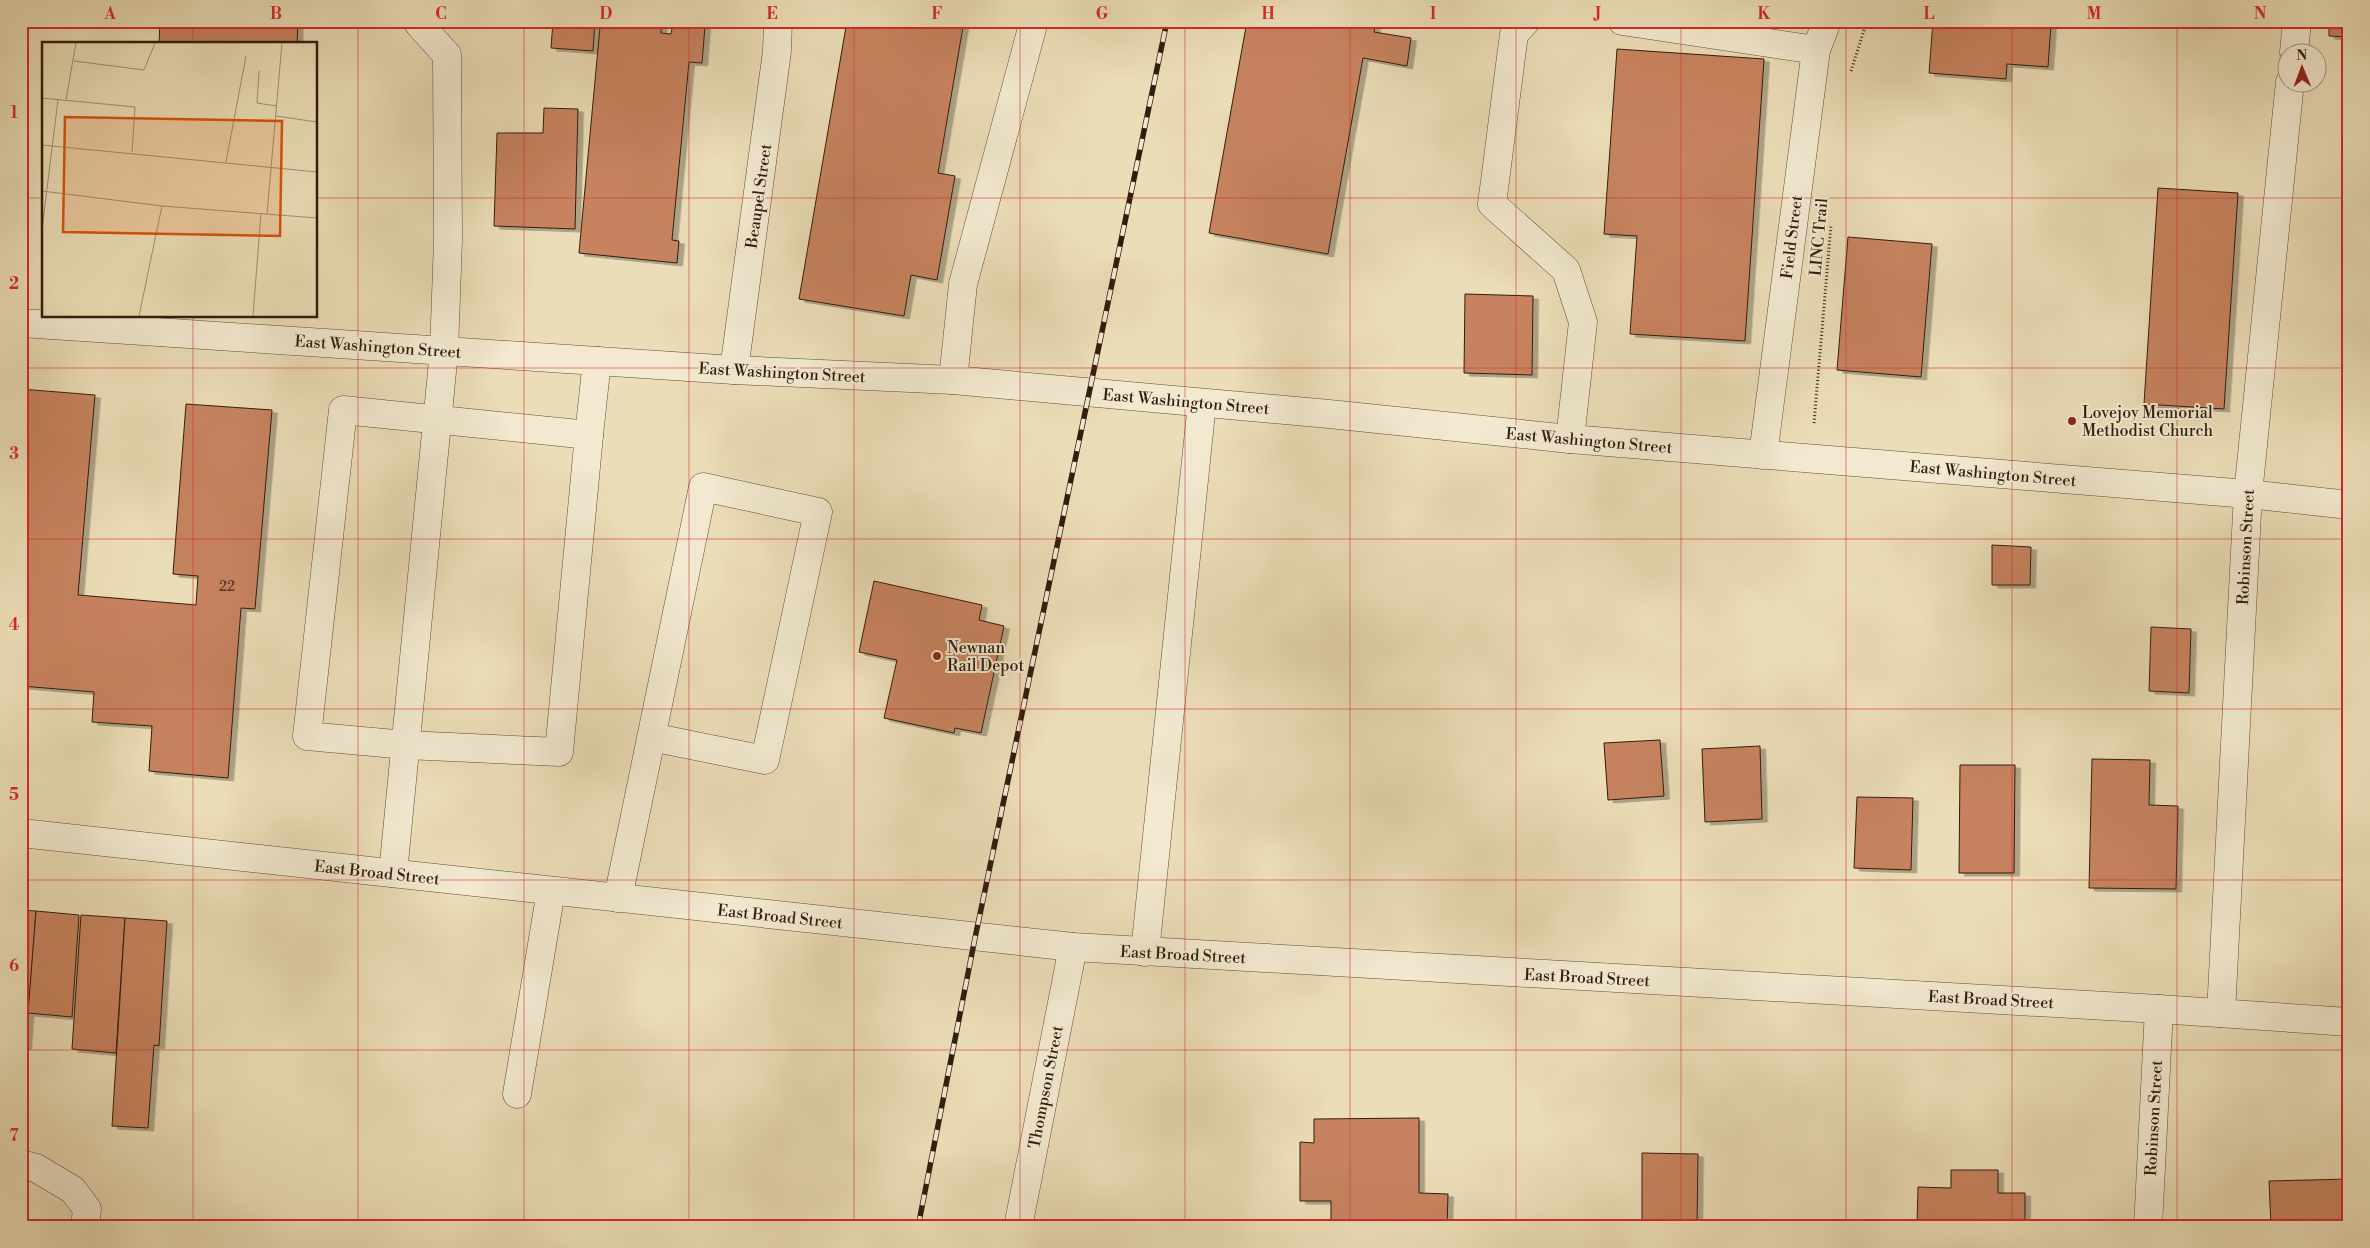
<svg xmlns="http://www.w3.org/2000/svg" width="2370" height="1248" font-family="'Libre Bodoni',serif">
<defs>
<filter id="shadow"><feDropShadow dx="5.5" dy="3" stdDeviation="0" flood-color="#0004"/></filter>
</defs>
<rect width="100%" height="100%" fill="#ebddb7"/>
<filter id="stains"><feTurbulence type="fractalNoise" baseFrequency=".004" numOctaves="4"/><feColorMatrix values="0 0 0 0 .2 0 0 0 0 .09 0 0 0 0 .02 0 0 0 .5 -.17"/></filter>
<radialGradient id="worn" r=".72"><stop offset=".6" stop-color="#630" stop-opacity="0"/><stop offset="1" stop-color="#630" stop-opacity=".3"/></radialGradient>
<!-- building -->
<g fill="#c7835e" stroke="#311c0e" filter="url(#shadow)">
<polygon points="160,21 298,21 297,44 159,44"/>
<polygon points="553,21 595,21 593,51 551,48"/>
<polygon points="607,21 662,21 661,33 671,34 673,23 705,26 702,63 689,62 672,240 679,241 677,263 579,253 600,27 606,28"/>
<polygon points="847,21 964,21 938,173 955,176 937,280 911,275 904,316 799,299"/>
<polygon points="1247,21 1376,21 1374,32 1411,38 1407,66 1363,58 1328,254 1209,233"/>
<polygon points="1933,21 2013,21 2051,25 2048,67 2007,64 2006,79 1929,73"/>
<polygon points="2329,21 2349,21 2349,37 2329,36"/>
<polygon points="1617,49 1764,59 1745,341 1630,334 1637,236 1604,234"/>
<polygon points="544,108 578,109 575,229 494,226 497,133 543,133"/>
<polygon points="2158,188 2238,193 2224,409 2144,404"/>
<polygon points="1848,237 1932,244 1921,377 1837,370"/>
<polygon points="1465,294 1533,296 1532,375 1464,373"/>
<polygon points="21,389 95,395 78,595 196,605 198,576 173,574 186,404 272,410 255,609 241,608 228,778 149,771 152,726 92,722 94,692 21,686"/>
<polygon points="1992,545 2031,547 2030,585 1992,585"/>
<polygon points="874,581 982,605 979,620 1004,626 981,733 955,728 954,733 884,718 897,660 859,652"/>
<polygon points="2151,627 2191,629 2189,693 2149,691"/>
<polygon points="1660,740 1664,796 1608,800 1604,743"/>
<polygon points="1760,746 1762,819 1705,822 1702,749"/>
<polygon points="2092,759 2150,760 2149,805 2178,806 2176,889 2089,888"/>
<polygon points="1960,765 2015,765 2014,873 1959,873"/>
<polygon points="1857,797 1913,798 1911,870 1854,868"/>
<polygon points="21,910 36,911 26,1047 21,1046"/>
<polygon points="36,911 79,915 72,1017 28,1013"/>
<polygon points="81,915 125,918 116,1053 72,1049"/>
<polygon points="125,918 167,921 159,1046 154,1045 148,1128 112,1126"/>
<polygon points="1419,1118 1419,1193 1448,1194 1447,1227 1331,1227 1331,1201 1300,1201 1300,1142 1314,1143 1314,1119"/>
<polygon points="1642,1153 1698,1154 1697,1227 1642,1227"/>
<polygon points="1951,1170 1998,1170 1998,1193 2025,1193 2025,1227 1917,1227 1918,1187 1951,1188"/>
<polygon points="2349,1179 2349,1227 2271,1227 2269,1181"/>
</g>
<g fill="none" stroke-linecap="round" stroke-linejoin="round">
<defs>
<g id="minor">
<polyline points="1526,21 1514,34 1492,204 1566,270 1583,322 1570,439"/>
<polyline points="1622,21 1816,50"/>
<polyline points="2294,52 2297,21"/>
<polyline points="21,323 734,370 953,380 1329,414 1570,439 2248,494 2349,505"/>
<polyline points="734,370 777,51 778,21"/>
<polyline points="953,380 963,284 1034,21"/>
<polygon points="343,410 589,435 559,752 406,745 307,736"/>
<polyline points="589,435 597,361"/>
<polyline points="1763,455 1816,50 1827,21"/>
<polyline points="21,833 1073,947 2159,1009 2349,1022"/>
<polyline points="393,873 444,351 448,240 447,55 419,24 420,21"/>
<polyline points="618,898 703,487 818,512 765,760 651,737"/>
<polyline points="1145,952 1202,403"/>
<polyline points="2221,1013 2248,494 2290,82"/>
<polyline points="517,1094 551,891"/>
<polyline points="21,1164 36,1168 73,1190 87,1209 85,1227"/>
<polyline points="1018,1227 1073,947"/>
<polyline points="2148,1227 2159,1009"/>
</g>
</defs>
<!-- minor casing -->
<use href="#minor" stroke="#604c38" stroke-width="29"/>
<!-- path -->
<g stroke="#311c0e" stroke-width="3" stroke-dasharray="1 2.5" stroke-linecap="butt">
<polyline points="1851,71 1867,21"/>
<polyline points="1814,423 1831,225"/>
</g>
<!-- minor -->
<use href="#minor" stroke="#f2e9d0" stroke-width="28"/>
<defs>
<polyline id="rail" points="918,1227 975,938 1167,21"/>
</defs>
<!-- rail casing -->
<use href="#rail" stroke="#311c0e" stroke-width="5.5"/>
<!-- rail -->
<use href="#rail" stroke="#f2e9d0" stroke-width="4" stroke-dasharray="11" stroke-linecap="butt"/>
</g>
<!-- grid -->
<path fill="none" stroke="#d62828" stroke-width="1" stroke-opacity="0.55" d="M193 21V44M358 21V1227M524 21V1227M689 21V1227M854 21V1227M1020 21V1227M1185 21V1227M1350 21V1227M1516 21V1227M1681 21V1227M1846 21V1227M2012 21V1227M2177 21V1227M21 198H44M316 198H2349M193 316V1227M21 368H2349M21 539H2349M21 709H2349M21 880H2349M21 1050H2349"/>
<!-- markers -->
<g fill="#8f2418" stroke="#f2e9d0" stroke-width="2">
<circle cx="2072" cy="421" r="5"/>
<circle cx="937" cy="656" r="5"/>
</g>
<g text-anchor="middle" stroke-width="4" stroke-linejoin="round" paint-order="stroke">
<!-- number labels -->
<g font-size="14" fill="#563622">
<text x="227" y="591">22</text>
</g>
<!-- street labels -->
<g font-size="16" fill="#311c0e" stroke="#f2e9d0">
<text transform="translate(758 196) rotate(-82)" y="6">Beaupel Street</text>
<text transform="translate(1791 237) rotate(-83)" y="6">Field Street</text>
<text transform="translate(1818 237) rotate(-85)" y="6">LINC Trail</text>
<text transform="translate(378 346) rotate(4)" y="6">East Washington Street</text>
<text transform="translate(782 372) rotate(3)" y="6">East Washington Street</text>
<text transform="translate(1186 401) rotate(5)" y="6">East Washington Street</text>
<text transform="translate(1589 440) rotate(5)" y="6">East Washington Street</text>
<text transform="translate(1993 473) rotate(5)" y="6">East Washington Street</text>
<text transform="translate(2245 547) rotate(-87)" y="6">Robinson Street</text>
<text transform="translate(377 872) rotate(6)" y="6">East Broad Street</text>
<text transform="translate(780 916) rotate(6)" y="6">East Broad Street</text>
<text transform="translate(1183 954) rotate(3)" y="6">East Broad Street</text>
<text transform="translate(1587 977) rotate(3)" y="6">East Broad Street</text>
<text transform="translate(1991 999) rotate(3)" y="6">East Broad Street</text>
<text transform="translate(1045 1087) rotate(-79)" y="6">Thompson Street</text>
<text transform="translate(2153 1118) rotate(-87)" y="6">Robinson Street</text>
</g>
<!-- poi labels -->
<g font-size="16" fill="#311c0e" stroke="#f2e9d0" text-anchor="start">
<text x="2082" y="418">Lovejoy Memorial<tspan x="2082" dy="18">Methodist Church</tspan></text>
<text x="947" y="653">Newnan<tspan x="947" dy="18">Rail Depot</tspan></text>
</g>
</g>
<!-- overview -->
<g transform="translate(42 42)">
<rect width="275" height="275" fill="#ebddb7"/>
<path fill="none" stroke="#a19073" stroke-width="1" d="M32 19 102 28 113 1M217 29 215 61 235 64M0 56 93 65 90 110M24 58 34 1M234 74 275 80M0 103 275 130M184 120 204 14M0 149 120 164 275 176M225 172 240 1M0 187 16 58M97 274 120 164M211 274 219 171"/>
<path fill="#d6530c" fill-opacity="0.15" stroke="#d6530c" stroke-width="2.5" d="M23 75 240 79 238 194 21 190Z"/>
<rect width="275" height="275" fill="none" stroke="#311c0e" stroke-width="2.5"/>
</g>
<!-- margin -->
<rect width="2370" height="1248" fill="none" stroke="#ebddb7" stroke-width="55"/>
<!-- north arrow -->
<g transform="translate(2302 68) rotate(359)"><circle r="24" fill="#f2e9d0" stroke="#a59782"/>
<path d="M0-4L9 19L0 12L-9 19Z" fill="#8f2418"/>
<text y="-8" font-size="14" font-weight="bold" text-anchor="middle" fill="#311c0e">N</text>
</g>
<rect x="28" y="28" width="2314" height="1192" fill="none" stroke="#d62828" stroke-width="2"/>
<g font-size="16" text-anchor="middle" font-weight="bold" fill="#d62828">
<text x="110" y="19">A</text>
<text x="276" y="19">B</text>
<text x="441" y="19">C</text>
<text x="606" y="19">D</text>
<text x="772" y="19">E</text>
<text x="937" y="19">F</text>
<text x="1102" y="19">G</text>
<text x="1268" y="19">H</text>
<text x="1433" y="19">I</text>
<text x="1598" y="19">J</text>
<text x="1764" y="19">K</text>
<text x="1929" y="19">L</text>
<text x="2094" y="19">M</text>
<text x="2260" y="19">N</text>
<text x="14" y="118">1</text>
<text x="14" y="289">2</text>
<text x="14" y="459">3</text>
<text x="14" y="630">4</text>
<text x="14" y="800">5</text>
<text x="14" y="971">6</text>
<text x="14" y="1141">7</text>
</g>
<rect width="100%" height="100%" filter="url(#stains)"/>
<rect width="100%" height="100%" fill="url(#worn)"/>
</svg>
